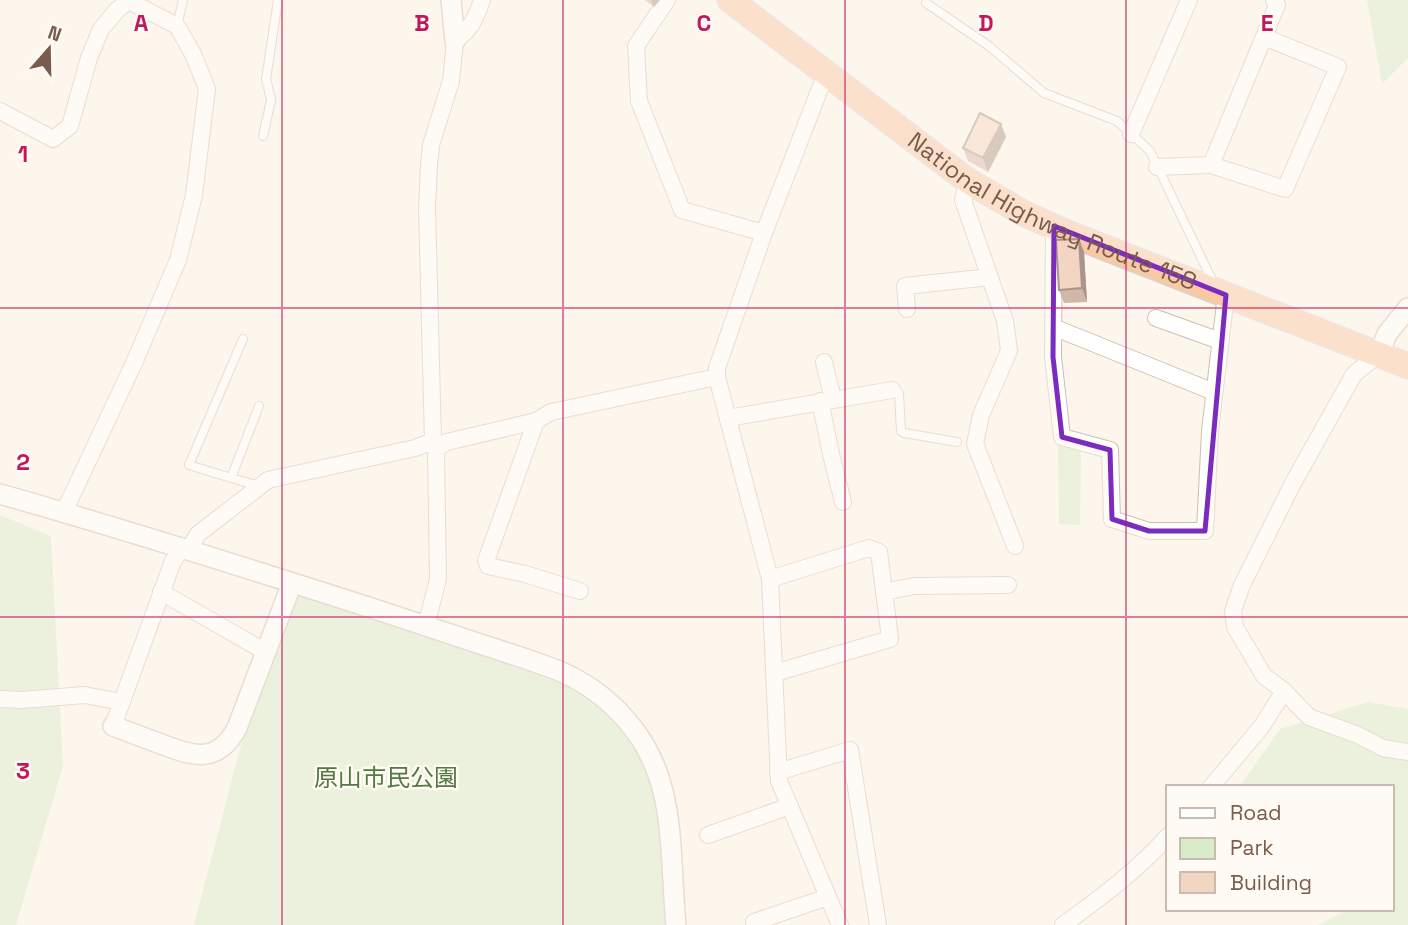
<svg xmlns="http://www.w3.org/2000/svg" width="1408" height="925" font-family="'Space Grotesk','Noto Sans JP',sans-serif">
<rect width="100%" height="100%" fill="#fdf6ec"/>
<!-- green -->
<g fill="#d8ecc9">
<polygon points="1367,0 1408,0 1408,58 1382,84"/>
<polygon points="1058,442 1081,450 1080,525 1059,524"/>
<polygon points="0,515 51,536 63,766 16,925 0,925"/>
<path d="M303 595 533 671C569 685 606 704 631 736 665 783 663 869 667 925H194L244 733 296 599Z"/>
<polygon points="1368,702 1408,709 1408,925 1318,925 1349,909 1392,909 1392,787 1239,787 1280,729"/>
</g>
<g fill="none" stroke-linecap="round" stroke-linejoin="round">
<defs>
<g id="service">
<polyline points="926,3 989,46 1044,93 1117,121 1150,151 1213,282"/>
<polyline points="177,26 183,0"/>
<polyline points="263,136 271,100 266,79 278,0"/>
<polyline points="892,390 899,393 901,431 904,433 957,442"/>
<polyline points="231,478 189,465 243,339"/>
<polyline points="259,486 231,478 259,406"/>
</g>
<g id="minor">
<polyline points="667,0 636,46 639,101 682,210 764,233"/>
<polyline points="828,76 821,86 764,233 717,368 717,377 770,579 779,781 840,925"/>
<polyline points="0,111 53,139 70,126 89,58 101,29 118,9 129,1"/>
<polyline points="1131,134 1189,0"/>
<polyline points="1211,165 1277,5 1274,0"/>
<polyline points="1157,167 1211,165 1285,189 1338,67 1264,37"/>
<polyline points="968,181 963,200 1005,321 1009,351 981,415 975,444 1015,546"/>
<polyline points="1054,226 1053,357 1062,437 1110,450 1112,519 1149,531 1205,531 1210,431 1226,295"/>
<polyline points="907,309 905,286 990,277"/>
<polyline points="1156,318 1220,341"/>
<polyline points="1053,327 1214,392"/>
<polyline points="1379,354 1354,374 1293,483 1242,585 1233,611 1235,627 1264,676 1284,691 1309,717 1358,735 1383,748 1408,752"/>
<polyline points="824,362 833,399"/>
<polyline points="820,401 831,454 843,502"/>
<polyline points="728,418 892,390"/>
<polyline points="536,421 486,561 488,566 525,574 580,591"/>
<polyline points="435,449 447,442 536,421 551,412 717,377"/>
<polyline points="64,512 134,363 178,260 194,195 207,89 193,54 177,26 129,1"/>
<polyline points="189,549 198,534 268,480 415,448 433,441"/>
<polyline points="770,579 869,548 879,552 890,639 775,673"/>
<polyline points="161,592 266,652"/>
<polyline points="884,592 914,586 1008,585"/>
<path d="M426 626 438 579 436 452 433 441 427 208 429 165 431 145 451 81 455 41C471 29 476 18 482 0"/>
<polyline points="0,699 22,700 84,695 122,702"/>
<polyline points="113,726 173,561 183,547"/>
<polyline points="778,772 850,750 878,925"/>
<polyline points="1211,787 1262,726 1284,691"/>
<polyline points="708,835 790,806"/>
<polyline points="755,925 754,922 828,897"/>
<path d="M1063 925C1100 898 1138 870 1168 836"/>
</g>
<g id="tertiary">
<polyline points="451,0 455,41"/>
<polyline points="1379,354 1387,334 1408,308"/>
<path d="M0 494C123 529 244 567 365 606 409 620 452 635 496 649 519 657 544 664 566 674 591 686 615 705 632 727 678 784 669 857 676 925"/>
<path d="M113 726C129 732 145 738 161 744 193 756 217 765 237 728L292 583"/>
</g>
<g id="trunk">
<path id="s1" d="M730 0 968 181 1025 214 1070 234 1408 366"/>
</g>
</defs>
<!-- service casing -->
<use href="#service" stroke="#d1beb0" stroke-width="10"/>
<!-- minor casing -->
<use href="#minor" stroke="#d1beb0" stroke-width="18"/>
<!-- tertiary casing -->
<use href="#tertiary" stroke="#d1beb0" stroke-width="22"/>
<!-- trunk casing -->
<use href="#trunk" stroke="#dad1cd" stroke-width="27"/>
<!-- service -->
<use href="#service" stroke="#fff" stroke-width="8"/>
<!-- minor -->
<use href="#minor" stroke="#fff" stroke-width="16"/>
<!-- tertiary -->
<use href="#tertiary" stroke="#fff" stroke-width="19"/>
<!-- trunk -->
<use href="#trunk" stroke="#f9c8a4" stroke-width="24"/>
</g>
<!-- wall -->
<g fill="#d1b7a8">
<polygon points="645,0 660,0 654,7"/>
<polygon points="1001,124 1006,137 988,172 968,161 963,148"/>
<polygon points="1079,239 1084,252 1087,302 1064,303 1059,290"/>
</g>
<!-- shaded-wall -->
<g fill="#aa9588">
<polygon points="651,0 660,0 654,7"/>
<polygon points="1001,124 1006,137 988,172 983,158"/>
<polygon points="1079,239 1084,252 1087,302 1082,288"/>
</g>
<!-- building -->
<g fill="#f3d5c3" stroke="#aa9588" stroke-width="2">
<polygon points="980,113 1001,124 983,158 963,148"/>
<polygon points="1079,239 1082,288 1059,290 1056,240"/>
</g>
<!-- marked area -->
<path d="M0 0H1408V925H0ZM1054 226 1226 295 1205 531H1149L1112 519 1110 450 1062 437 1053 357Z" fill="#fdf6ec" fill-opacity=".55" fill-rule="evenodd"/>
<path fill="none" stroke="#7b2cbf" stroke-width="5" stroke-linejoin="round" d="M1054 226 1226 295 1205 531H1149L1112 519 1110 450 1062 437 1053 357Z"/>
<!-- grid -->
<path fill="none" stroke="#c2185b" stroke-width="2" stroke-opacity="0.55" d="M282 0V925M563 0V925M845 0V925M1126 0V925M0 308H1408M0 617H1408"/>
<g text-anchor="middle" stroke-width="5" stroke-linejoin="round" paint-order="stroke">
<!-- street labels -->
<g font-size="24" fill="#7a5c4d" stroke="#fffaf3">
<text dy="8" stroke="none"><textPath href="#s1" startOffset="388">National Highway Route 158</textPath></text>
</g>
<!-- park labels -->
<g font-size="24" fill="#537a41" stroke="#fffaf3">
<text x="386" y="786">原山市民公園</text>
</g>
</g>
<g font-size="23" text-anchor="middle" font-weight="bold" fill="#c2185b" stroke="#fffaf3" stroke-width="5" stroke-linejoin="round" paint-order="stroke">
<text x="141" y="31">A</text>
<text x="422" y="31">B</text>
<text x="704" y="31">C</text>
<text x="986" y="31">D</text>
<text x="1267" y="31">E</text>
<text x="23" y="162">1</text>
<text x="23" y="470">2</text>
<text x="23" y="779">3</text>
</g>
<!-- legend -->
<rect x="1166" y="785" width="228" height="126" fill="#fffaf3" stroke="#cabbb1" stroke-width="2"/>
<rect x="1180" y="808" width="35" height="10" fill="#ffffff" stroke="#cabbb1" stroke-width="2"/>
<text x="1230" y="820" font-size="21" fill="#7a5c4d">Road</text>
<rect x="1180" y="838" width="35" height="21" fill="#d8ecc9" stroke="#cabbb1" stroke-width="2"/>
<text x="1230" y="855" font-size="21" fill="#7a5c4d">Park</text>
<rect x="1180" y="872" width="35" height="21" fill="#f3d5c3" stroke="#cabbb1" stroke-width="2"/>
<text x="1230" y="890" font-size="21" fill="#7a5c4d">Building</text>
<!-- north arrow -->
<g transform="translate(49 49) rotate(20)" stroke="#fffaf3" stroke-width="5" paint-order="stroke">
<path d="M0-5L12 26L0 18L-12 26Z" fill="#7a5c4d"/>
<text y="-10" font-size="19" font-weight="bold" text-anchor="middle" fill="#7a5c4d">N</text>
</g>
</svg>
